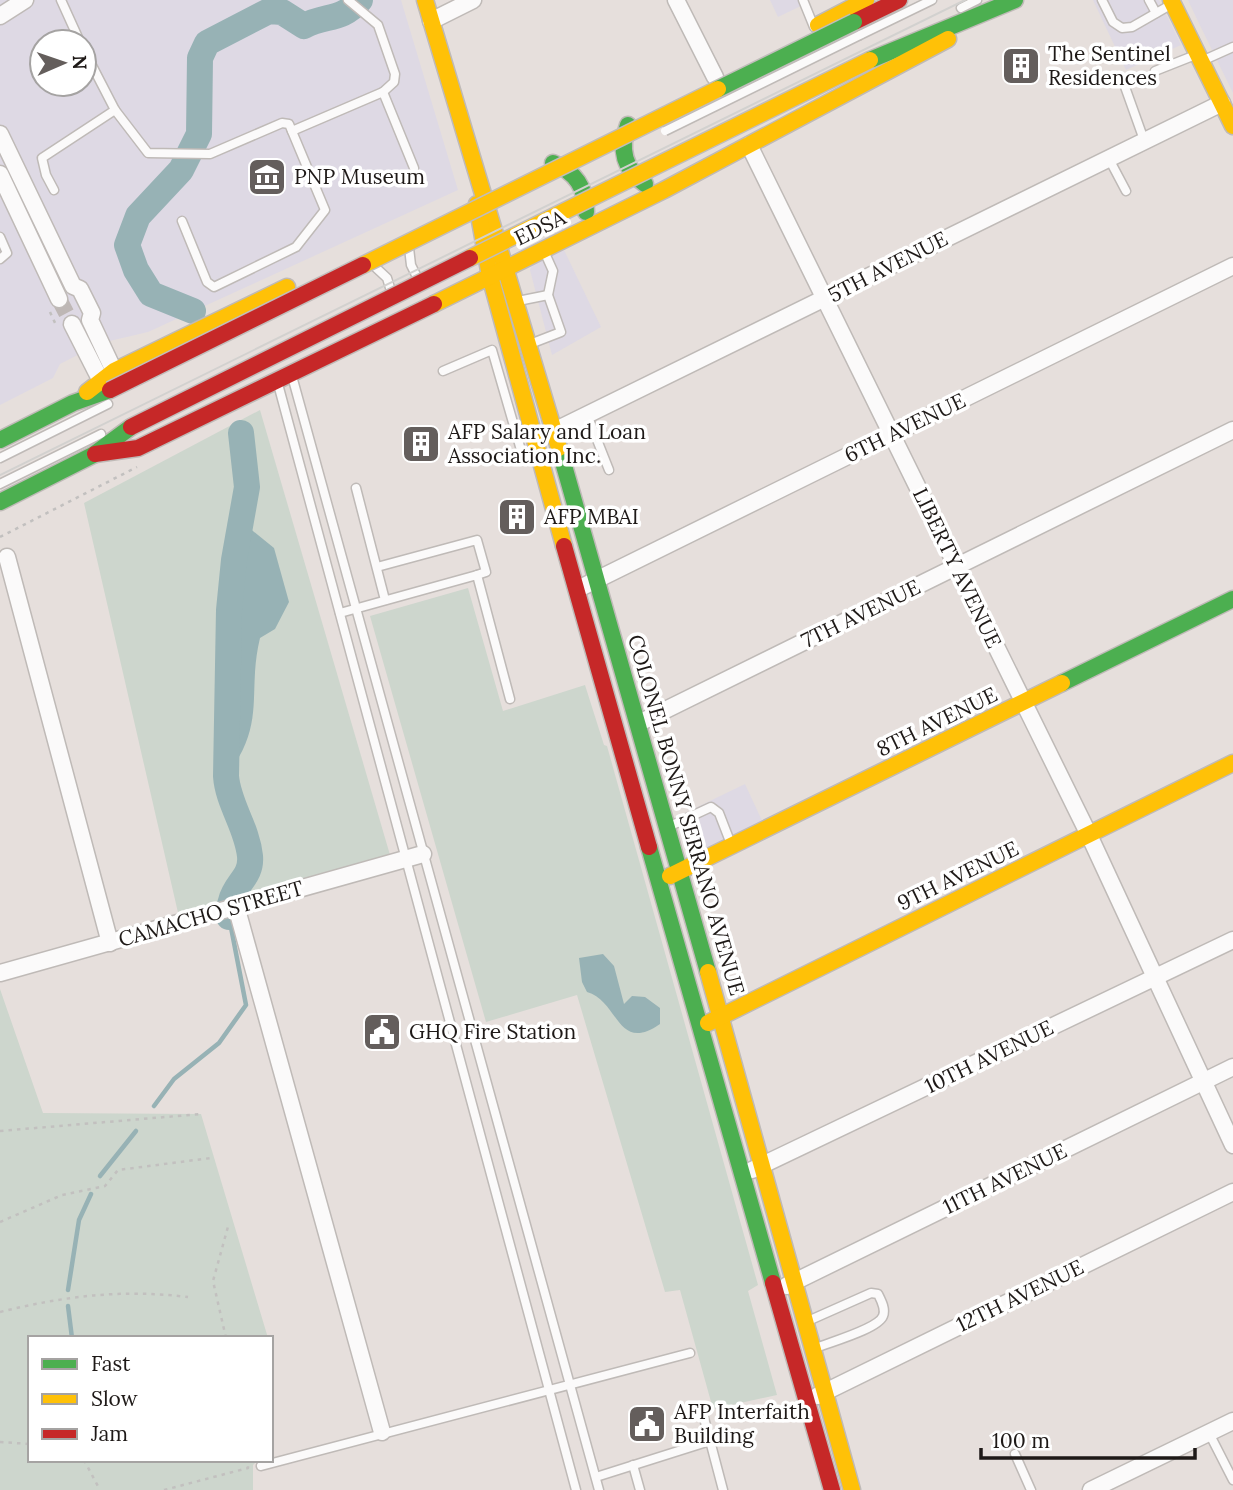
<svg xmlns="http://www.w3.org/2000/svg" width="1233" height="1490" font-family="Lora,serif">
<rect width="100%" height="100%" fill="#e6dfdc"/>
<!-- commercial -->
<g fill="#ded9e4" fill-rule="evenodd">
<path d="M0 0H401L458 190 148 332 101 343 60 364 53 378 0 405ZM42 42H84V84H42Z"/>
<polygon points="770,0 808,0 809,2 778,17"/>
<polygon points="1093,0 1159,0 1181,45 1126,70"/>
<polygon points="1188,0 1233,0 1233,93 1194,13"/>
<polygon points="564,250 601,327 552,355 530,270 533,264"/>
<polygon points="745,784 764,825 694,861 683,814"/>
</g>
<!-- green -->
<g fill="#cdd6cd">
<polygon points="260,410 390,855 179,917 84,503"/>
<polygon points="468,588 503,711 585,685 604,745 607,746 758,1285 748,1291 777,1395 713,1409 680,1290 665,1292 577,995 486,1022 370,616"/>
<polygon points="0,989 43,1113 201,1114 268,1338 30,1338 30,1460 258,1460 253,1465 253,1490 0,1490"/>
</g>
<!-- water -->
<g fill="#97b2b5">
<path d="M248 527 274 548 289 602 275 629 260 638C247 692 266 721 230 771 230 733 226 546 248 527Z"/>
<path d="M603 954 614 966 624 1004 632 996 645 997 660 1008V1024C617 1054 619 1001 587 992L582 982 579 958Z"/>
</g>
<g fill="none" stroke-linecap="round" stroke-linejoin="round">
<!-- stream -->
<g stroke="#97b2b5" stroke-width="4.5">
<polyline points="154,1106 174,1079 219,1043 246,1005 229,917"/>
<polyline points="100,1176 136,1131"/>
<polyline points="68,1290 79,1220 91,1194"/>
<polyline points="68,1306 72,1338"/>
</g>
<!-- river -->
<g stroke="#97b2b5" stroke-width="26">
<path d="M193 311 151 294 136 270 127 245 138 216 181 170 199 134 200 58 207 43 269 11 282 12 304 26C327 14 340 22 360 0"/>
<path d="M229 917C229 912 229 906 231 901 235 883 252 877 250 856 247 827 228 804 226 776L229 610 234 560 247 487 241 433"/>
</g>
<!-- street-tunnel -->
<polyline stroke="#beb7b5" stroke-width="16" stroke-dasharray="16 8" stroke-linecap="butt" points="59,299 72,324"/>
<defs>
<g id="lane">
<polyline points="61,0 80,42"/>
<polyline points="348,0 378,25 395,74 394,82 383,92"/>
<polyline points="803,0 814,27"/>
<polyline points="1102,0 1113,22 1122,28 1132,27 1172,4"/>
<polyline points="1149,0 1156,13"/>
<polyline points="961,8 977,0"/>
<polyline points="860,35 932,0"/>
<polyline points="84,50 115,110 148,153 210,154 282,123 289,124 325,210 296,247 214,287 207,282 182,221"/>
<polyline points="1204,60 1233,47"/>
<polyline points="1155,71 1198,54"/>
<polyline points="1124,84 1144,140"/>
<polyline points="292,131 383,92 414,168"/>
<polyline points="1108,157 1126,191"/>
<polyline points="54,190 46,175 42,158 115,110"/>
<polyline points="0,237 7,253 0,259"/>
<polyline points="409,248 411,265 418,279"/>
<polyline points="373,265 387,278 391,291"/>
<polyline points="518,301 548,295"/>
<polyline points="530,344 561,332 548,295 553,271 544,251"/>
<polyline points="443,371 492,350 523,457 537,454"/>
<polyline points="292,376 599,1490"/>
<polyline points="278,384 576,1490"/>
<polyline points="588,417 609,470"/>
<polyline points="0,458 108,404"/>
<polyline points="0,484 101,434"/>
<polyline points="356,488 385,600"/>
<polyline points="377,567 477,540 486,572 477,575"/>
<polyline points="340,613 477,575 510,699"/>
<polyline points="668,827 711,807 719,813 731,844"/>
<path d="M808 1321 871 1293 878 1294C881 1300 886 1309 883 1316 878 1329 830 1342 816 1348"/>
<polyline points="704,1418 723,1490"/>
<polyline points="1209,1433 1233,1480"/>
<polyline points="1015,1454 1031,1490"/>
<polyline points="633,1465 640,1490"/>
<polyline points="261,1466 690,1353"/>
<polyline points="596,1477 710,1441"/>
</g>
<g id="street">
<polyline points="676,0 715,77"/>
<polyline points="0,16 25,0"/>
<polyline points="431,21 473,0"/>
<polyline points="0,134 73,286 80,289 92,313 90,320 114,371"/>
<polyline points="749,145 1089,835 1233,1145"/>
<polyline points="0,174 59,299"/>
<polyline points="72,324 101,381"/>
<polyline points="554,431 1222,103"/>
<polyline points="7,557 110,943"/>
<polyline points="578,589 1233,266"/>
<polyline points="639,723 1233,430"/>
<polyline points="236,906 382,1432"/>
<polyline points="0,973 423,854"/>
<polyline points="752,1170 1233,940"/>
<polyline points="786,1286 1233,1067"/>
<polyline points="817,1396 1233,1192"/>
<polyline points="1091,1490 1233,1421"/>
</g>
<g id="fast">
<polyline points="870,60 1015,0"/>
<path d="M628 125C619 149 624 169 645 184"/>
<path d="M553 163C576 172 586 188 586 212"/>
<polyline points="0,440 73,403 110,390"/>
<polyline points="559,448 708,972"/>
<polyline points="0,502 93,455 131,427"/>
<polyline points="1062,683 1233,599"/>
<polyline points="649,847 773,1283"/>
</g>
<g id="slow">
<polyline points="425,0 559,448"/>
<polyline points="1171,0 1233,126"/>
<polyline points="818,25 866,0"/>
<polyline points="477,204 490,276 564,546"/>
<polyline points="434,304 664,190 948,39"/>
<polyline points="87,392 114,371 287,287"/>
<polyline points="670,876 1062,683"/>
<polyline points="708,972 852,1490"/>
<polyline points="708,1023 1233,763"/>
</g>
<g id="jam">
<polyline points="854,22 899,0"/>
<polyline points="95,454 138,448 434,304"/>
<polyline points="564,546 649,847"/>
<polyline points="773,1283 832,1490"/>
</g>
</defs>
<!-- lane casing -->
<use href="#lane" stroke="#bfbab7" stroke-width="11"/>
<!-- street casing -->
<use href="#street" stroke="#bfbab7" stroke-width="19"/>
<!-- fast casing -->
<use href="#fast" stroke="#bfbab7" stroke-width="19"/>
<!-- slow casing -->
<use href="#slow" stroke="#bfbab7" stroke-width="19"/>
<!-- jam casing -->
<use href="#jam" stroke="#bfbab7" stroke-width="19"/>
<!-- path -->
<g stroke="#c2c0bf" stroke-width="2.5" stroke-dasharray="3.5 5" stroke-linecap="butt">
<polyline points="50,312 56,325"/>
<polyline points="0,537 137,467"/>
<polyline points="0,1131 201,1114"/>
<polyline points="0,1222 62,1195 105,1186 118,1170 211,1158"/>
<path d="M0 1312C65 1296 121 1289 188 1297"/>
<polyline points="226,1338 213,1281 229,1223"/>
<polyline points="0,1442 30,1444"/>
<polyline points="84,1460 100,1490"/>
<polyline points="164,1490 248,1468 248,1460"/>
</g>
<!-- lane -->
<use href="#lane" stroke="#fbfafa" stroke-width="8"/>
<!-- street -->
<use href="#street" stroke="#fbfafa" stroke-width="16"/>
<!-- fast -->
<use href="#fast" stroke="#4caf50" stroke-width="16"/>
<!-- slow -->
<use href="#slow" stroke="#ffc107" stroke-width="16"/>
<!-- jam -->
<use href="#jam" stroke="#c62828" stroke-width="16"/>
<!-- tram -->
<polyline stroke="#d2d1cf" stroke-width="2" points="0,475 965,0"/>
<defs>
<polyline id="lane-bridge" points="665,131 860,35"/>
<polyline id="fast-bridge" points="718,89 854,22"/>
<g id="slow-bridge">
<polyline points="470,258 870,60"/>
<polyline points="363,265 718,89"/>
</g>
<g id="jam-bridge">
<polyline points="110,390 363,265"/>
<polyline points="131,427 470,258"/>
</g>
</defs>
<!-- lane-bridge casing -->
<use href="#lane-bridge" stroke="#bfbab7" stroke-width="11" stroke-linecap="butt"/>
<!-- fast-bridge casing -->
<use href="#fast-bridge" stroke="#c1bdbb" stroke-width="19" stroke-linecap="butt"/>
<!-- slow-bridge casing -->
<use href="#slow-bridge" stroke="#c1bdbb" stroke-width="19" stroke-linecap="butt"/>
<!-- jam-bridge casing -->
<use href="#jam-bridge" stroke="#c1bdbb" stroke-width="19" stroke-linecap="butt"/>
<!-- lane-bridge -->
<use href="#lane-bridge" stroke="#fbfafa" stroke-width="8"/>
<!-- fast-bridge -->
<use href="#fast-bridge" stroke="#4caf50" stroke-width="16"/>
<!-- slow-bridge -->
<use href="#slow-bridge" stroke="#ffc107" stroke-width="16"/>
<!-- jam-bridge -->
<use href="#jam-bridge" stroke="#c62828" stroke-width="16"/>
</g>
<!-- icons -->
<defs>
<symbol id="building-square" viewBox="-11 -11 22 22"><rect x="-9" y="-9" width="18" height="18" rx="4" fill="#645e5c" stroke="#fff"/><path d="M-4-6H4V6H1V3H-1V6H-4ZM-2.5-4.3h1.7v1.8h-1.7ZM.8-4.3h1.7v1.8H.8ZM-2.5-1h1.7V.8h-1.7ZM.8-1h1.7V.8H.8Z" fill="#fff"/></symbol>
<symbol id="museum-square" viewBox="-11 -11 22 22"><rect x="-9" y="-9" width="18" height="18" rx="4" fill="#645e5c" stroke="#fff"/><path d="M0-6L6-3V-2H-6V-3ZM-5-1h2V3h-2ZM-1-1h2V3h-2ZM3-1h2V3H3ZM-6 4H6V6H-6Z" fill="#fff"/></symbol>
<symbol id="civic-square" viewBox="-11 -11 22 22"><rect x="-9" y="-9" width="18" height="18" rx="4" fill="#645e5c" stroke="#fff"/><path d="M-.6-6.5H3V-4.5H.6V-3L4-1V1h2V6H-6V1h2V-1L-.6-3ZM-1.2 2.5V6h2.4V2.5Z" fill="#fff"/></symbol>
</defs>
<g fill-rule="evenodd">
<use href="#building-square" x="999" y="44" width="44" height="44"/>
<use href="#museum-square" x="245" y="155" width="44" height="44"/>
<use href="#building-square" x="399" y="422" width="44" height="44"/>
<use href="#building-square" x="495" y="495" width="44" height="44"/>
<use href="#civic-square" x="360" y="1010" width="44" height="44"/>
<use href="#civic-square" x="625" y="1402" width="44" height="44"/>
</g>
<g text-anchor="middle" stroke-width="7" stroke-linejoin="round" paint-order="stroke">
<!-- poi labels -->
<g font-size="21" fill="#1e1917" stroke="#fff" text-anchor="start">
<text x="1048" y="61">The Sentinel<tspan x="1048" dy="24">Residences</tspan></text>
<text x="294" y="184">PNP Museum</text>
<text x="448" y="439">AFP Salary and Loan<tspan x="448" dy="24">Association Inc.</tspan></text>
<text x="544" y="524">AFP MBAI</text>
<text x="409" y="1039">GHQ Fire Station</text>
<text x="674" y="1419">AFP Interfaith<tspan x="674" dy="24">Building</tspan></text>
</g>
<!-- street labels -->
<g font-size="21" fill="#1e1917" stroke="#fff">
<text transform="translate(540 228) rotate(-26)" y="7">EDSA</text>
<text transform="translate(888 267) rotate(-27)" y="7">5TH AVENUE</text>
<text transform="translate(905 428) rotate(-26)" y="7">6TH AVENUE</text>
<text transform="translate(957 568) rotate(64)" y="7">LIBERTY AVENUE</text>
<text transform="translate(861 614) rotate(-26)" y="7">7TH AVENUE</text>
<text transform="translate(937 722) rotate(-26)" y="7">8TH AVENUE</text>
<text transform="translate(686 815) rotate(74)" y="7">COLONEL BONNY SERRANO AVENUE</text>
<text transform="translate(958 876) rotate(-26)" y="7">9TH AVENUE</text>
<text transform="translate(211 914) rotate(-16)" y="7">CAMACHO STREET</text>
<text transform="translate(989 1057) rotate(-26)" y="7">10TH AVENUE</text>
<text transform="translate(1005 1179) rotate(-26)" y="7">11TH AVENUE</text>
<text transform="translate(1020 1296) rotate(-26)" y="7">12TH AVENUE</text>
</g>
</g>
<!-- legend -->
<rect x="28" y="1336" width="245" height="126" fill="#ffffff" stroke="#a5a3a2" stroke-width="2"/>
<rect x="42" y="1359" width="35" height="10" fill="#4caf50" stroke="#a5a3a2" stroke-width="2"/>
<text x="91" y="1371" font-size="21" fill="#1e1917">Fast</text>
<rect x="42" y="1394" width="35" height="10" fill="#ffc107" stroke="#a5a3a2" stroke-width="2"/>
<text x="91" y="1406" font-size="21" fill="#1e1917">Slow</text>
<rect x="42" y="1429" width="35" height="10" fill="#c62828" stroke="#a5a3a2" stroke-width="2"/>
<text x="91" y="1441" font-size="21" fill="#1e1917">Jam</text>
<!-- north arrow -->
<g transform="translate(63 63) rotate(88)"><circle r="33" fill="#ffffff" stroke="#a5a3a2" stroke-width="2"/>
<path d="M0-5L12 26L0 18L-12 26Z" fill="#645e5c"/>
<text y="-10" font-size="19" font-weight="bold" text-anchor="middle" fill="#1e1917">N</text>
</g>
<!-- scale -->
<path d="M981 1448v10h214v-10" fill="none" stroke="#1e1917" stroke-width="3.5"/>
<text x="992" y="1448" font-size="21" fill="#1e1917" stroke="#ffffff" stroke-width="5" paint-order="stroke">100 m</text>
</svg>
